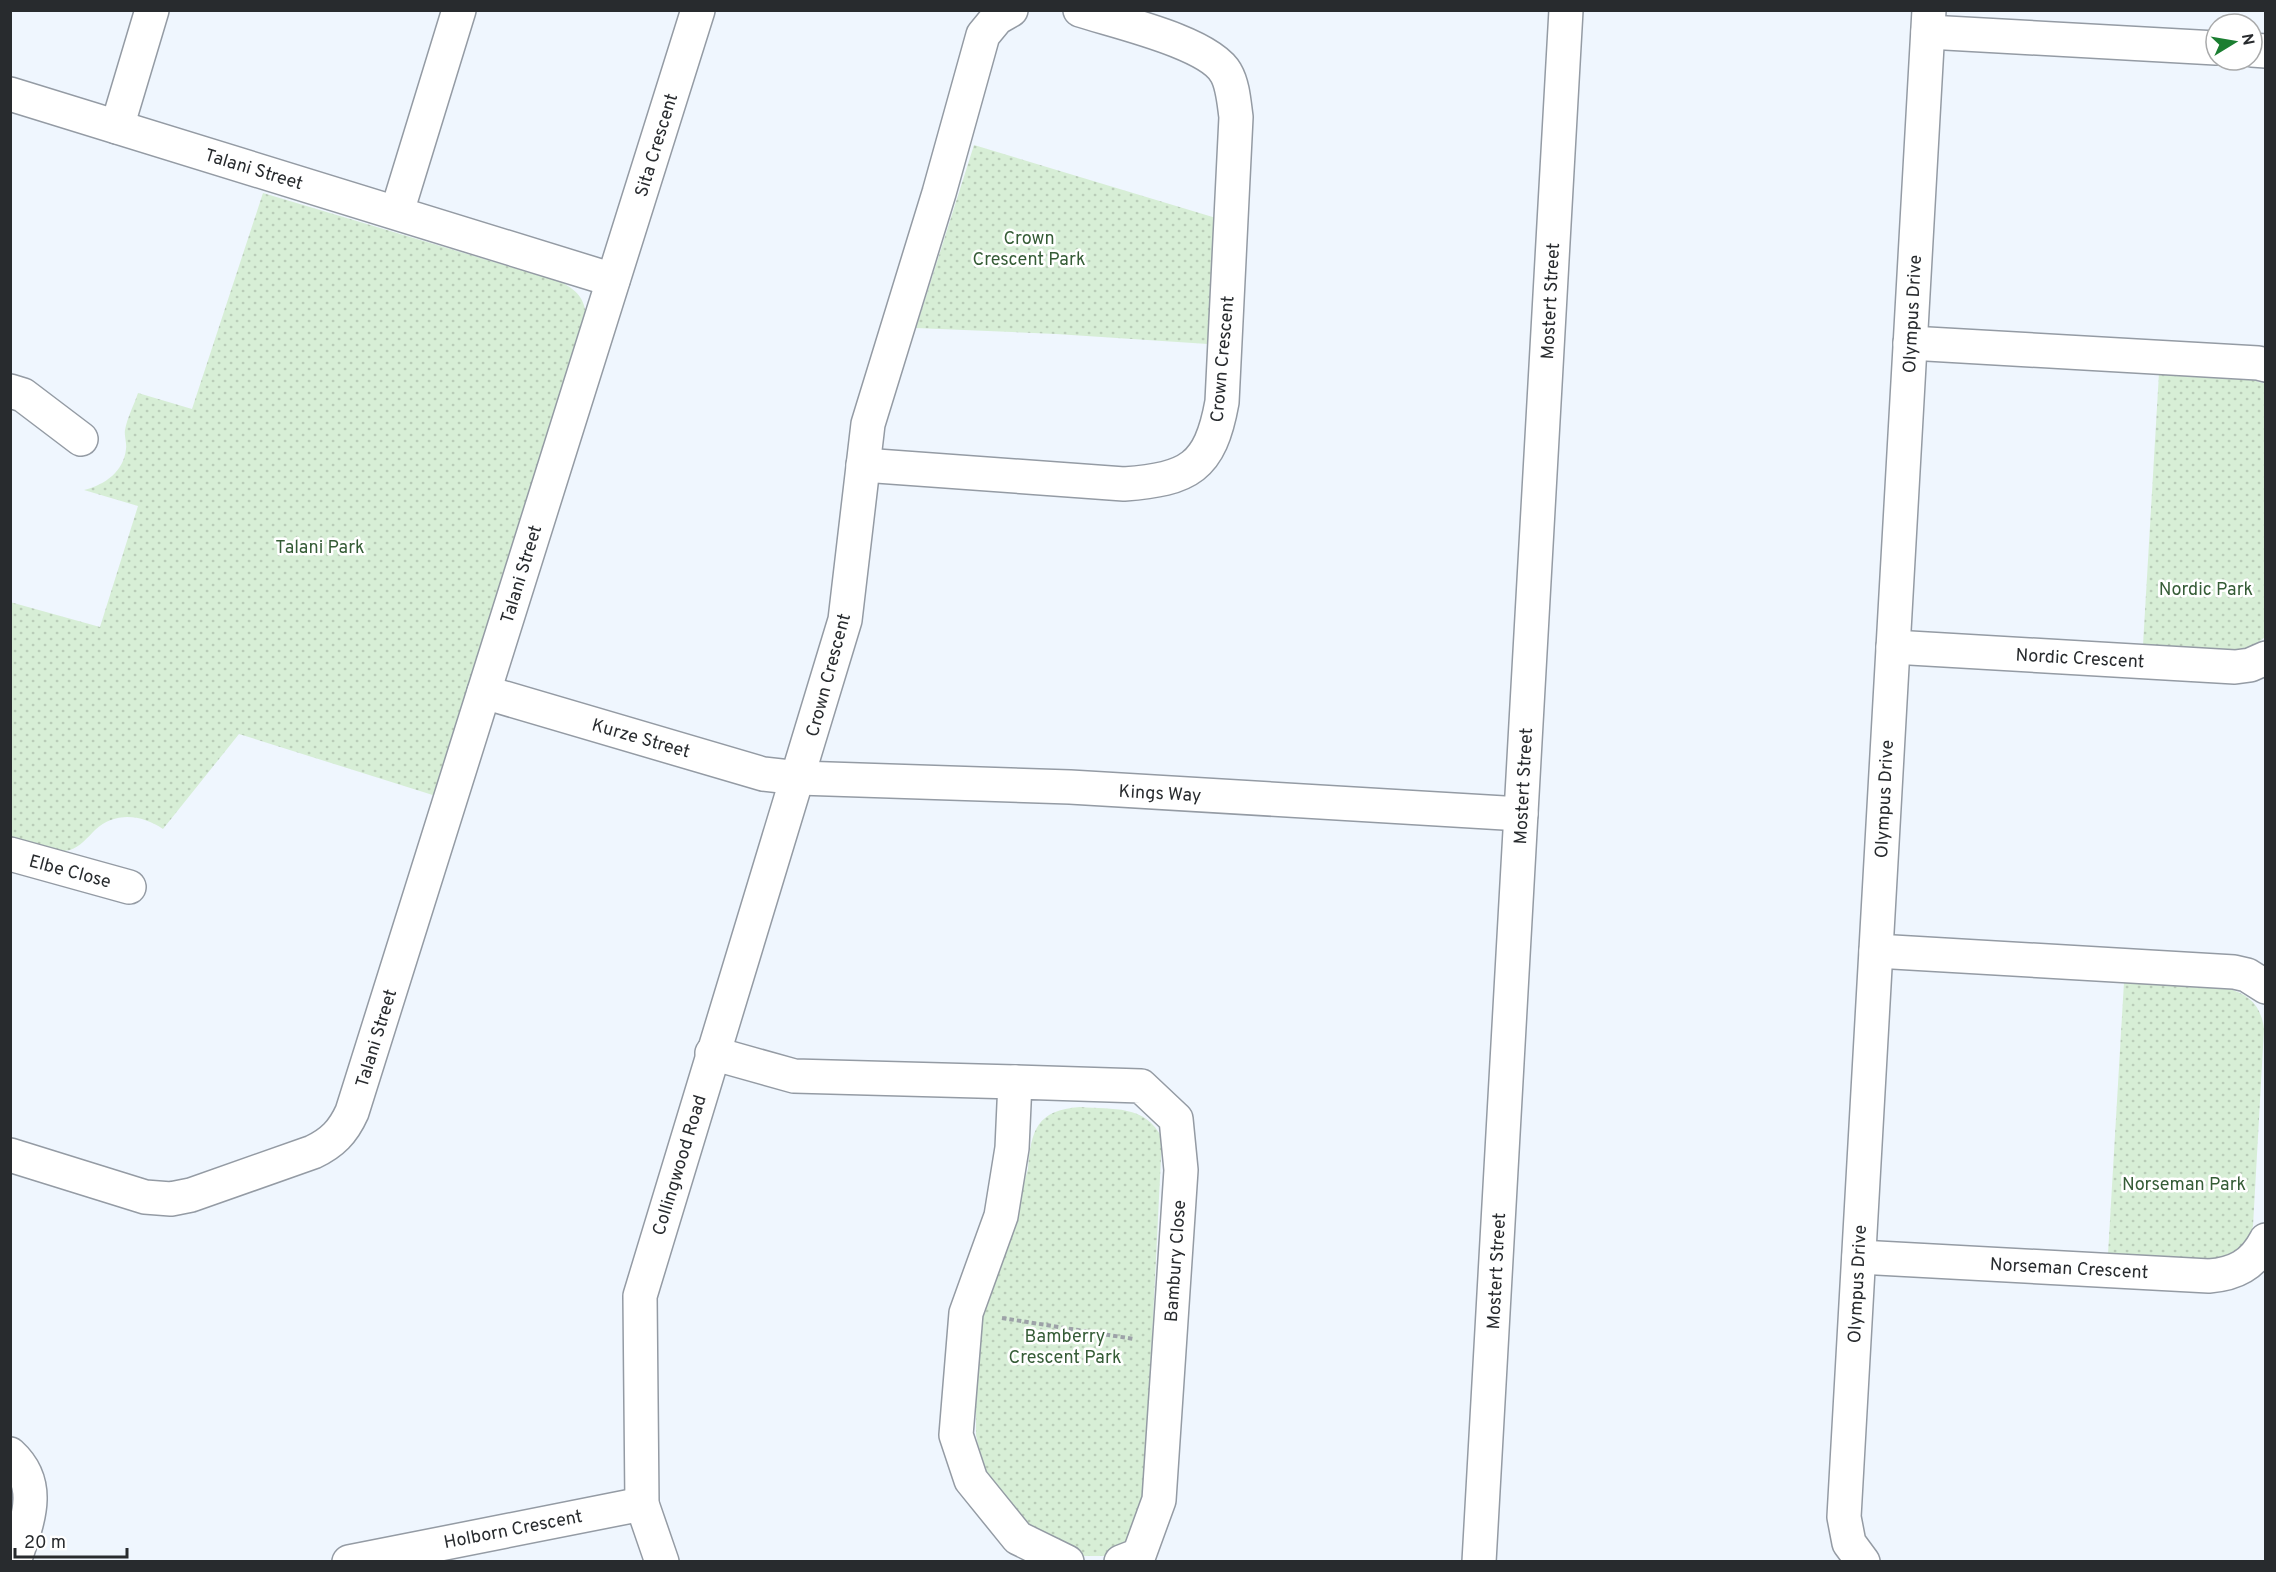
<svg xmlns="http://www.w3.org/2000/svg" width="2276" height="1572" font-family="Overpass,sans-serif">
<defs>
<pattern id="park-dots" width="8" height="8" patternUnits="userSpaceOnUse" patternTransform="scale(1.5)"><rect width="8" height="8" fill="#d7eed6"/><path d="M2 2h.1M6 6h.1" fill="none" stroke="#b9ccb8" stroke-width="1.8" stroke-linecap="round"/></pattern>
</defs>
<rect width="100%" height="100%" fill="#eff6fe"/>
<!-- park -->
<g fill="url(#park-dots)">
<polygon points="974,145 1216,218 1208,344 1056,334 916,328"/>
<path d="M263 193 561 282C580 292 585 300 587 322L439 797 239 734 163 829C142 815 116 811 95 830 88 837 80 847 70 850 51 855 29 845 11 841L10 602 100 627 138 506 84 490C105 485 124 471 126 449 127 443 124 436 125 430 127 418 134 405 138 393L192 409Z"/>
<polygon points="2159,373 2249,379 2266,384 2265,637 2251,648 2242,650 2143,645"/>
<path d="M2124 982 2226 988C2249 994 2261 1005 2264 1029L2253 1226C2249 1239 2242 1252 2228 1257 2209 1265 2133 1255 2108 1254Z"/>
<path d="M1080 1107C1113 1110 1145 1104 1162 1138L1144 1499 1138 1535 1107 1556H1081L1022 1524 989 1480 978 1445 976 1435V1391L980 1323 1028 1169C1031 1130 1037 1110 1080 1107Z"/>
</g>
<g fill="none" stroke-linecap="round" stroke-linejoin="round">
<defs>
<g id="street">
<polyline points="1928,32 2216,48"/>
<polyline points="2252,50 2266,51"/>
<polyline points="10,94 613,280"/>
<polyline points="117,127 152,10"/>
<polyline points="397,212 459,10"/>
<polyline points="1910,343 2258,363 2266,365"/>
<polyline points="10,391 23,395 81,439"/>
<path d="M863 465 1124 484C1189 479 1210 468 1222 402L1236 117C1234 103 1233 85 1226 73 1209 42 1113 21 1080 10"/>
<polyline points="1893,647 2235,667 2250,665 2266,658"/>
<polyline points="484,692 763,774 799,778 1070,787 1521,814"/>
<polyline points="10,854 129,887"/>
<polyline points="1876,951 2234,972 2247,975 2266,987"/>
<polyline points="712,1053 794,1076 1015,1082"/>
<path d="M10 1155 145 1197 171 1199 191 1195 313 1152C332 1143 343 1132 352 1112L698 10"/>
<path d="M1859 1257 2209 1276C2235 1274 2253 1265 2266 1240"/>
<path d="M10 1454C45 1486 26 1524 14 1562"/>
<polyline points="349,1562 642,1504"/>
<polyline points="662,1562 642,1504 640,1296 845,620 868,424 939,193 983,35 997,18 1011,10"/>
<polyline points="1067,1562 1018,1538 971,1480 956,1435 966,1313 1001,1216 1012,1148 1015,1082 1141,1086 1176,1119 1181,1170 1159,1500 1139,1555 1121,1562"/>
<polyline points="1479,1562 1566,10"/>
<polyline points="1863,1562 1849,1543 1844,1517 1929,10"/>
</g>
</defs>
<!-- street casing -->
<use href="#street" stroke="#949ba4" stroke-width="36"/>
<!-- path -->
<polyline stroke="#9da2a8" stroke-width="4" stroke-dasharray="4.5 3" stroke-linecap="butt" points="1002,1318 1134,1339"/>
<!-- street -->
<use href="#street" stroke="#fff" stroke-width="33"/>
</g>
<g text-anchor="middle" stroke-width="5" stroke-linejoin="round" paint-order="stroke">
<!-- street labels -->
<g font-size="18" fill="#282b2e" stroke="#fff">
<text transform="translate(656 145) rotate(-73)" y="6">Sita Crescent</text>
<text transform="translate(254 169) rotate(17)" y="6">Talani Street</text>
<text transform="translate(1550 301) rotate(-87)" y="6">Mostert Street</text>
<text transform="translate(1912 314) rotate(-87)" y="6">Olympus Drive</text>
<text transform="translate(1222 359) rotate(-85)" y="6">Crown Crescent</text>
<text transform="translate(521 574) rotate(-73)" y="6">Talani Street</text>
<text transform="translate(2080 658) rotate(3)" y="6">Nordic Crescent</text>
<text transform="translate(828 675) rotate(-75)" y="6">Crown Crescent</text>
<text transform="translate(641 738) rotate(16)" y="6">Kurze Street</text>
<text transform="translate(1523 786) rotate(-87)" y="6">Mostert Street</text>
<text transform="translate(1160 793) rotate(3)" y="6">Kings Way</text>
<text transform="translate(1884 799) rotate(-87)" y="6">Olympus Drive</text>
<text transform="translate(70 871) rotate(15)" y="6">Elbe Close</text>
<text transform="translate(376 1038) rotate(-73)" y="6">Talani Street</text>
<text transform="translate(679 1165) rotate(-73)" y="6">Collingwood Road</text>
<text transform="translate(1175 1261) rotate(-86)" y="6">Bambury Close</text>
<text transform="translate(2069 1268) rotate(3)" y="6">Norseman Crescent</text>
<text transform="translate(1496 1271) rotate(-87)" y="6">Mostert Street</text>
<text transform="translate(1857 1284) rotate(-87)" y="6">Olympus Drive</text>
<text transform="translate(513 1529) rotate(-11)" y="6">Holborn Crescent</text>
</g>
<!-- park labels -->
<g font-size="18" fill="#355c36" stroke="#fff">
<text x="1029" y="244">Crown<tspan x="1029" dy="21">Crescent Park</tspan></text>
<text x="320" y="553">Talani Park</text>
<text x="2206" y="595">Nordic Park</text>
<text x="2184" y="1190">Norseman Park</text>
<text x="1065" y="1342">Bamberry<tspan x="1065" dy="21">Crescent Park</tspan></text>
</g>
</g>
<!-- border -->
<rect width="2276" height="1572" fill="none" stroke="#282b2e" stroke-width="24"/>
<!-- north arrow -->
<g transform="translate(2234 42) rotate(79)"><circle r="28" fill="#ffffff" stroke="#a9aaab" stroke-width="1.5"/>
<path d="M0-4.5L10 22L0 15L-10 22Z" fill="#1b7e31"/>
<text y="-9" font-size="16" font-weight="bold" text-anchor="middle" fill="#282b2e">N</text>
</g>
<!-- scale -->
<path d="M15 1548v9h112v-9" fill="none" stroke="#282b2e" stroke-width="3"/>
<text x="24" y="1548" font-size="18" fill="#282b2e" stroke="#ffffff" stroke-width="4.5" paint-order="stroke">20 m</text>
</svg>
